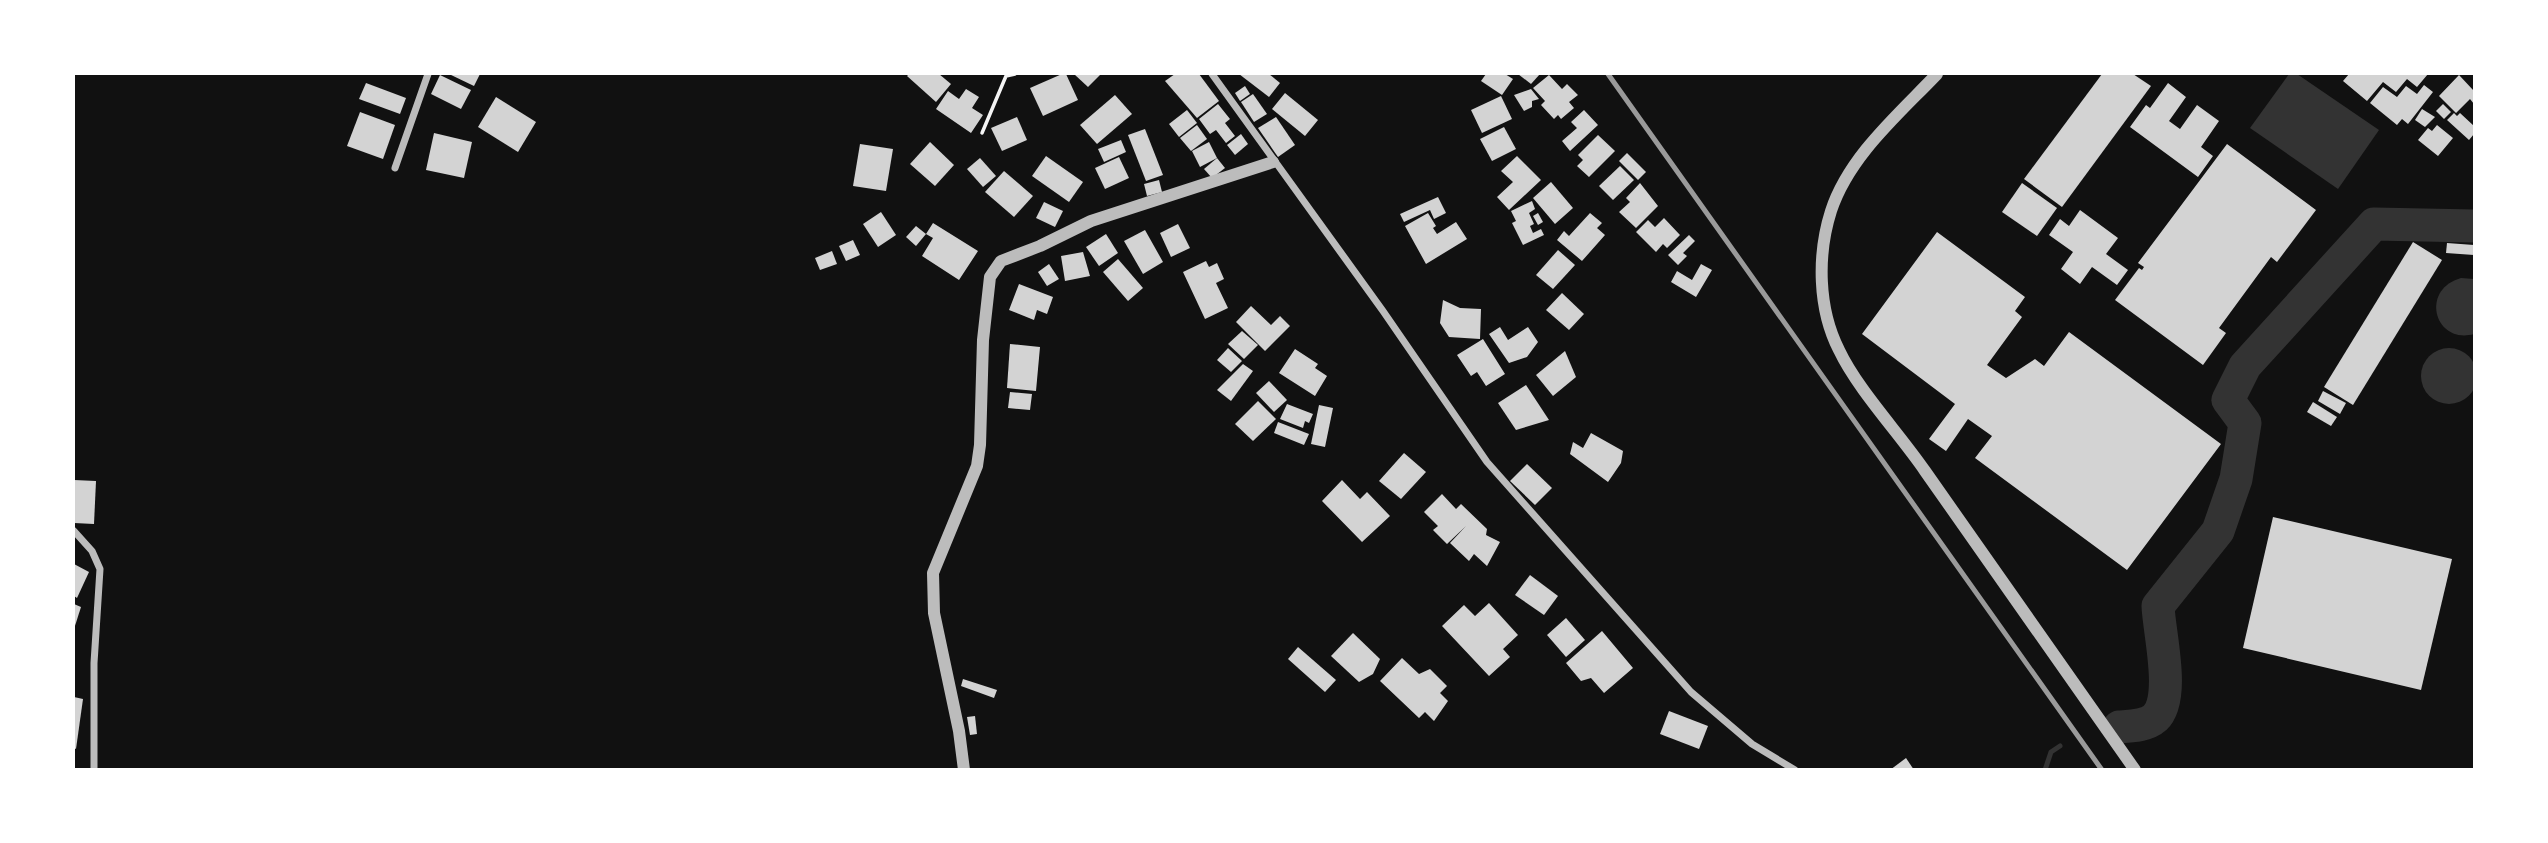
<svg xmlns="http://www.w3.org/2000/svg" width="2548" height="843" font-family="'Golos Text',sans-serif">
<rect width="100%" height="100%" fill="#111"/>
<!-- water -->
<g fill="#333">
<polygon points="2289,74 2297,74 2379,130 2338,189 2250,128"/>
<path d="M2461 278 2474 279V334C2435 345 2419 290 2461 278Z"/>
<circle cx="2449" cy="376" r="28"/>
</g>
<g fill="none" stroke-linecap="round" stroke-linejoin="round">
<!-- stream -->
<polyline stroke="#333" stroke-width="5" points="2045,770 2051,752 2060,746"/>
<!-- river -->
<path stroke="#333" stroke-width="33" d="M2119 727C2130 726 2146 726 2155 718 2176 698 2159 633 2158 606L2218 531 2236 479 2245 423 2228 400 2245 366 2374 224 2474 226"/>
</g>
<!-- building -->
<g fill="#d3d3d3">
<polygon points="449,74 480,74 474,86"/>
<polygon points="909,74 939,74 951,84 936,102 907,76"/>
<polygon points="1062,74 1066,74 1078,100 1043,116 1030,88"/>
<polygon points="1074,74 1101,74 1088,87"/>
<polygon points="1175,74 1199,74 1219,101 1197,118 1165,81"/>
<polygon points="1239,74 1269,74 1280,83 1269,97"/>
<polygon points="1486,74 1505,74 1513,79 1502,95 1481,81"/>
<polygon points="1518,74 1540,74 1531,84"/>
<polygon points="2102,74 2133,74 2151,86 2062,207 2024,179"/>
<polygon points="2349,74 2428,74 2417,87 2407,79 2396,92 2383,82 2367,101 2343,81"/>
<polygon points="440,75 471,90 461,109 431,94"/>
<polygon points="1549,75 1562,89 1567,84 1578,95 1569,102 1574,108 1561,119 1558,115 1554,119 1541,105 1545,101 1533,88"/>
<polygon points="2459,75 2474,91 2474,104 2470,99 2456,113 2439,96"/>
<polygon points="366,83 406,98 400,114 359,99"/>
<polygon points="2168,83 2186,97 2169,121 2180,129 2197,105 2219,121 2201,147 2213,156 2198,177 2130,127 2146,105 2150,108"/>
<polygon points="2424,85 2433,92 2408,124 2402,119 2397,125 2370,103 2383,87 2397,97 2406,86 2417,94"/>
<polygon points="1245,86 1250,94 1240,101 1235,93"/>
<polygon points="966,89 979,97 972,108 983,115 971,133 936,109 948,91 959,99"/>
<polygon points="1531,89 1539,99 1532,101 1532,107 1524,111 1514,95"/>
<polygon points="1285,93 1318,120 1305,136 1272,109"/>
<polygon points="1253,94 1267,114 1254,122 1241,102"/>
<polygon points="1115,95 1132,114 1097,144 1080,125"/>
<polygon points="1501,96 1512,119 1482,133 1471,110"/>
<polygon points="496,97 536,122 518,152 478,127"/>
<polygon points="1218,104 1230,119 1225,123 1235,136 1226,143 1216,130 1210,134 1199,119"/>
<polygon points="2443,104 2451,112 2444,119 2436,111"/>
<polygon points="2422,109 2435,117 2425,127 2415,120"/>
<polygon points="1187,110 1197,123 1179,137 1169,124"/>
<polygon points="1584,110 1598,125 1570,151 1562,141 1577,128 1571,122"/>
<polygon points="360,112 395,125 383,159 347,146"/>
<polygon points="2454,113 2457,116 2460,113 2474,126 2474,134 2469,140 2447,120"/>
<polygon points="1017,117 1027,140 1002,151 991,128"/>
<polygon points="1276,117 1295,145 1278,157 1258,128"/>
<polygon points="1197,125 1207,139 1191,151 1180,138"/>
<polygon points="2437,125 2453,138 2438,156 2418,140 2428,128 2432,131"/>
<polygon points="1504,127 1516,149 1492,161 1480,139"/>
<polygon points="1145,129 1163,175 1146,181 1128,135"/>
<polygon points="434,133 472,142 464,178 426,170"/>
<polygon points="1241,134 1248,144 1235,155 1227,145"/>
<polygon points="1598,135 1615,151 1589,177 1577,166 1583,160 1578,155"/>
<polygon points="1121,140 1126,152 1104,162 1098,149"/>
<polygon points="930,142 954,165 935,186 910,164"/>
<polygon points="1209,142 1217,158 1200,167 1192,151"/>
<polygon points="860,144 893,149 886,191 853,186"/>
<polygon points="2227,144 2316,210 2277,262 2271,257 2219,328 2226,333 2203,365 2115,300 2139,268 2142,270 2144,267 2138,263"/>
<polygon points="1627,153 1646,172 1638,180 1619,161"/>
<polygon points="1046,156 1083,182 1069,202 1032,176"/>
<polygon points="1517,156 1541,180 1509,210 1497,197 1513,182 1501,171"/>
<polygon points="1119,157 1129,178 1105,189 1095,168"/>
<polygon points="980,158 996,176 983,187 967,169"/>
<polygon points="1217,158 1225,168 1212,178 1204,169"/>
<polygon points="1620,166 1634,180 1613,200 1599,186"/>
<polygon points="1004,171 1033,196 1014,217 985,192"/>
<polygon points="1159,180 1162,192 1147,196 1144,184"/>
<polygon points="1551,182 1573,208 1555,224 1533,198"/>
<polygon points="1640,183 1658,206 1636,228 1619,212 1630,202 1626,198"/>
<polygon points="2022,183 2057,208 2037,236 2002,212"/>
<polygon points="1438,197 1446,213 1434,219 1430,210 1404,222 1400,214"/>
<polygon points="1532,201 1535,209 1529,213 1534,224 1530,226 1533,233 1541,229 1544,235 1523,245 1512,223 1516,221 1511,211"/>
<polygon points="1044,202 1063,211 1055,227 1036,218"/>
<polygon points="2080,210 2118,238 2106,254 2128,270 2117,285 2092,267 2080,284 2061,269 2073,252 2049,235 2060,219 2069,226"/>
<polygon points="881,212 896,235 878,247 863,224"/>
<polygon points="1428,213 1436,226 1433,228 1437,234 1456,222 1467,239 1426,264 1405,226"/>
<polygon points="1538,213 1543,222 1538,225 1533,216"/>
<polygon points="1590,213 1602,223 1597,228 1605,235 1582,261 1557,240 1564,231 1569,236"/>
<polygon points="1664,218 1680,235 1667,248 1663,244 1656,252 1636,232 1648,220 1655,227"/>
<polygon points="933,223 978,251 959,280 922,256 933,238 926,234"/>
<polygon points="1178,224 1190,248 1171,257 1160,233"/>
<polygon points="916,226 926,234 916,246 906,237"/>
<polygon points="1145,230 1163,262 1143,274 1124,241"/>
<polygon points="1937,232 2025,297 2015,311 2022,317 1987,365 2006,378 2035,359 2044,366 2069,332 2221,444 2127,570 1975,458 1992,436 1968,419 1946,451 1929,439 1955,404 1862,334"/>
<polygon points="1106,234 1118,253 1099,266 1086,247"/>
<polygon points="1689,235 1695,241 1683,253 1687,256 1678,265 1668,255"/>
<polygon points="853,240 860,255 846,261 839,246"/>
<polygon points="2413,242 2442,260 2353,405 2324,387"/>
<polygon points="2447,243 2474,245 2474,255 2446,253"/>
<polygon points="1558,250 1575,265 1553,289 1536,275"/>
<polygon points="832,251 837,264 820,270 815,258"/>
<polygon points="1083,252 1090,276 1065,281 1061,256"/>
<polygon points="1118,259 1143,288 1128,301 1103,272"/>
<polygon points="1206,261 1209,267 1217,263 1224,279 1216,283 1228,308 1205,319 1183,272"/>
<polygon points="1049,264 1059,279 1047,286 1038,272"/>
<polygon points="1701,264 1712,270 1696,297 1671,282 1677,271 1692,280"/>
<polygon points="1019,284 1053,297 1047,314 1037,310 1034,320 1009,310"/>
<polygon points="1562,293 1584,314 1569,330 1546,310"/>
<polygon points="1443,300 1460,308 1481,309 1480,339 1449,337 1440,323"/>
<polygon points="1251,306 1271,325 1280,316 1290,326 1265,351 1236,322"/>
<polygon points="1500,327 1508,340 1528,327 1538,342 1527,357 1509,363 1489,334"/>
<polygon points="1242,331 1258,345 1244,359 1228,344"/>
<polygon points="1483,339 1505,374 1486,386 1477,372 1471,376 1457,355"/>
<polygon points="1010,344 1040,347 1036,391 1007,388"/>
<polygon points="1228,348 1242,361 1231,372 1217,360"/>
<polygon points="1295,349 1318,364 1315,368 1327,376 1315,396 1279,373"/>
<polygon points="1565,351 1576,377 1553,396 1536,375"/>
<polygon points="1243,364 1253,371 1231,401 1217,390"/>
<polygon points="1269,381 1287,400 1274,412 1256,393"/>
<polygon points="1526,385 1549,420 1516,430 1498,403"/>
<polygon points="2323,391 2346,403 2340,414 2318,401"/>
<polygon points="1010,392 1032,394 1030,410 1008,408"/>
<polygon points="1258,401 1276,419 1253,441 1235,424"/>
<polygon points="2313,402 2337,417 2331,426 2307,412"/>
<polygon points="1287,404 1313,414 1309,423 1305,421 1303,428 1280,419"/>
<polygon points="1319,405 1333,408 1325,447 1311,444"/>
<polygon points="1278,422 1309,434 1304,445 1274,433"/>
<polygon points="1591,433 1623,451 1621,463 1608,482 1570,454 1573,442 1583,448"/>
<polygon points="1404,453 1426,472 1401,499 1379,481"/>
<polygon points="1527,464 1552,488 1535,505 1510,481"/>
<polygon points="74,480 96,481 94,524 74,523"/>
<polygon points="1342,480 1360,499 1367,492 1390,516 1362,542 1322,501"/>
<polygon points="1442,494 1456,509 1461,504 1487,529 1486,535 1500,542 1487,566 1474,554 1469,561 1450,543 1466,526 1447,544 1433,530 1438,526 1424,512"/>
<polygon points="2273,517 2452,559 2421,690 2243,648"/>
<polygon points="74,564 89,572 77,598 74,596"/>
<polygon points="1530,575 1558,596 1544,615 1515,595"/>
<polygon points="1489,603 1518,635 1503,649 1510,657 1489,676 1442,626 1464,605 1475,616"/>
<polygon points="74,604 81,607 74,629"/>
<polygon points="1566,618 1585,640 1566,657 1547,635"/>
<polygon points="1602,631 1633,668 1604,693 1591,678 1581,681 1566,663"/>
<polygon points="1353,633 1380,659 1373,674 1359,682 1331,656"/>
<polygon points="1298,647 1336,680 1325,692 1288,659"/>
<polygon points="1402,658 1419,674 1430,669 1447,686 1440,693 1448,701 1434,721 1425,712 1419,718 1380,681"/>
<polygon points="963,679 997,690 994,698 961,686"/>
<polygon points="74,697 83,699 76,749 74,748"/>
<polygon points="1669,711 1708,726 1699,749 1660,734"/>
<polygon points="975,716 977,734 970,735 967,717"/>
<polygon points="1906,758 1914,770 1890,770"/>
</g>
<g fill="none" stroke-linecap="round" stroke-linejoin="round">
<!-- path -->
<polyline stroke="#f5f5f5" stroke-width="3.5" points="982,133 1006,76 1015,74"/>
<!-- minor -->
<g stroke="#bcbcbc" stroke-width="7">
<polyline points="1212,74 1383,311 1487,462 1691,692 1752,744 1795,770"/>
<polyline points="395,168 428,74"/>
<polyline points="74,531 92,551 100,569 94,663 94,770"/>
</g>
<!-- tertiary -->
<g stroke="#bcbcbc" stroke-width="12">
<path d="M1937 74C1899 114 1849 156 1831 211 1817 255 1818 309 1839 350 1858 390 1899 433 1925 471 1995 570 2065 670 2135 770"/>
<polyline points="964,770 959,731 934,613 933,573 977,466 980,445 983,340 990,277 1001,261 1040,246 1091,221 1273,162"/>
</g>
<!-- rail -->
<polyline stroke="#9a9a9a" stroke-width="5" points="1608,74 2102,770"/>
</g>
<!-- border -->
<rect width="2548" height="843" fill="none" stroke="#ffffff" stroke-width="150"/>
</svg>
